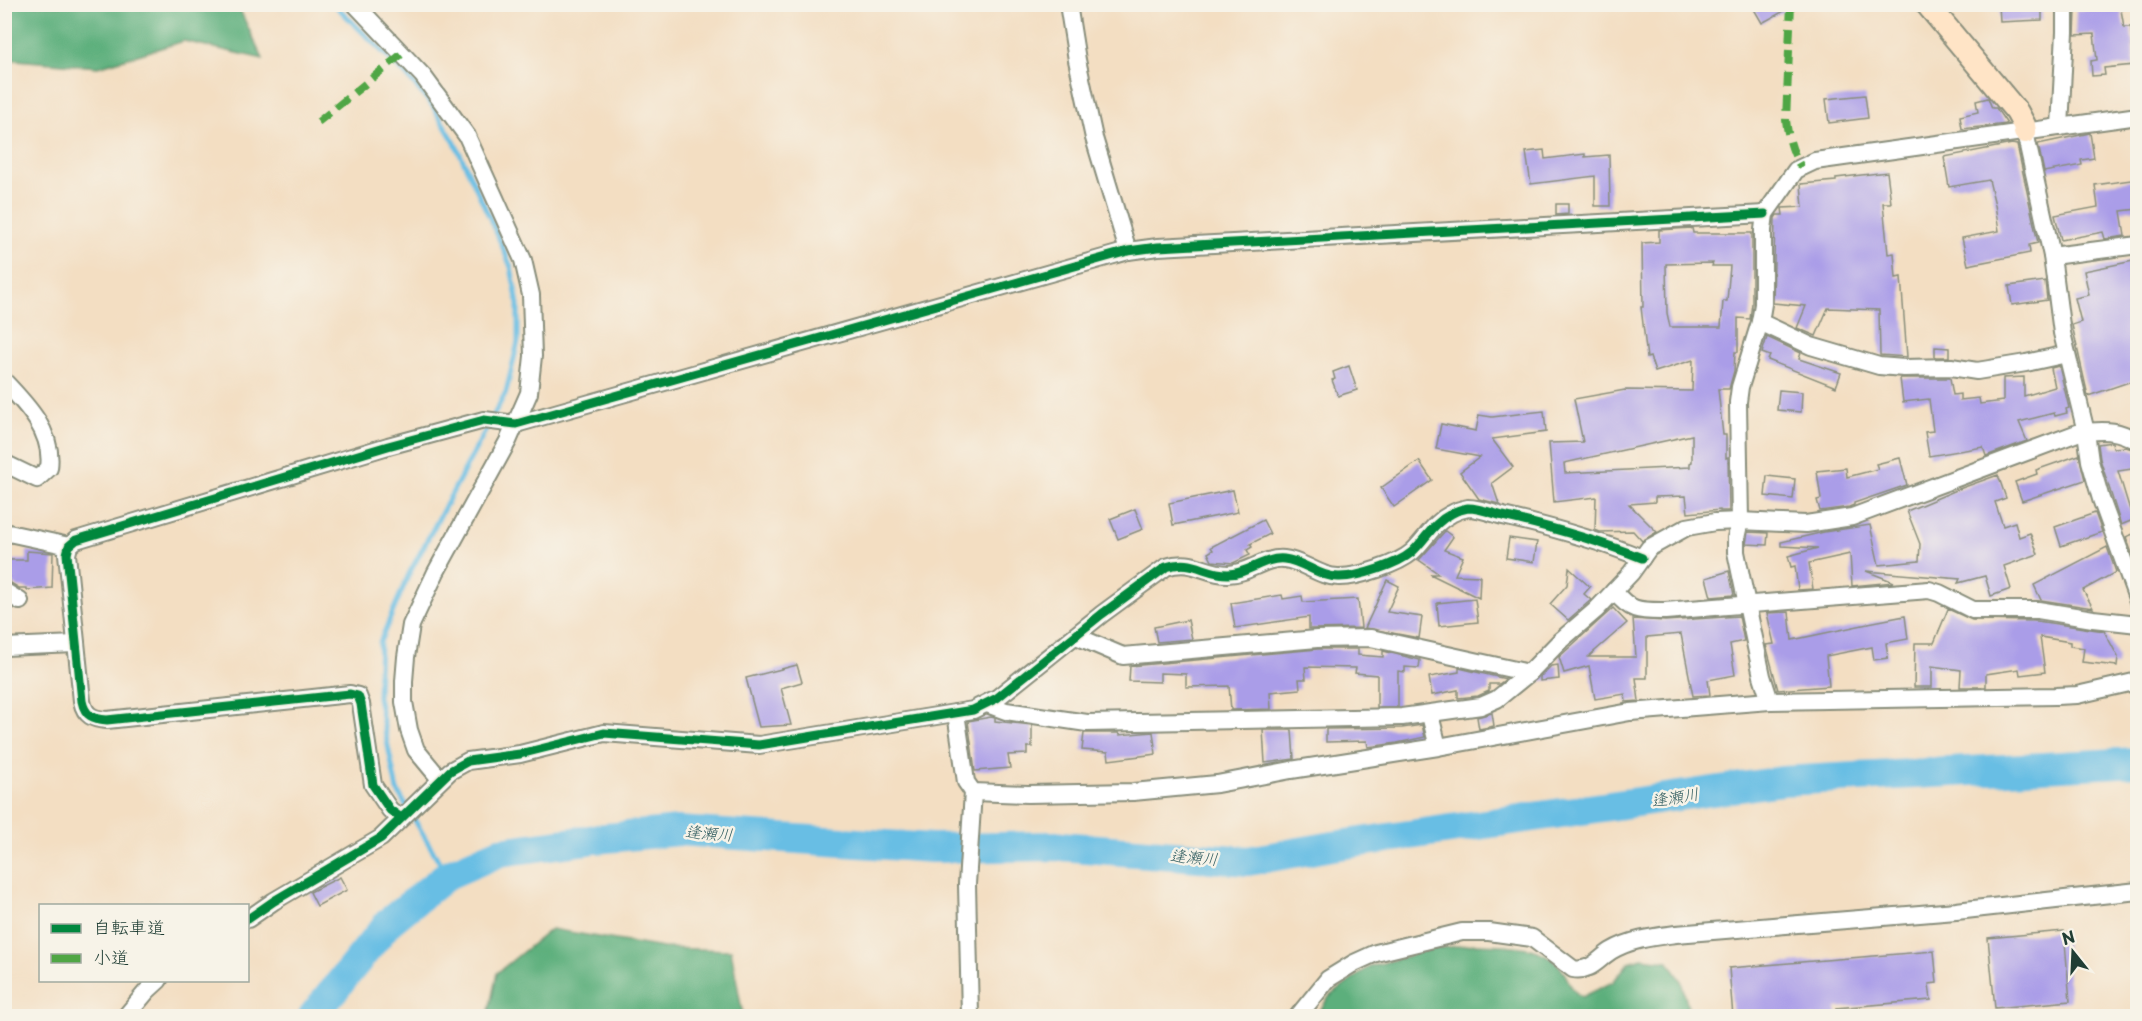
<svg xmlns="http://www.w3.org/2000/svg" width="2142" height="1021" font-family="'Playpen Sans','Klee One',sans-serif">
<rect width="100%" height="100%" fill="#f7f3e8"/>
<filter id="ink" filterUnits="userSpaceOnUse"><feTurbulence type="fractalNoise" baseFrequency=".0167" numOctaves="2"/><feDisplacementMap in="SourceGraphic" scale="12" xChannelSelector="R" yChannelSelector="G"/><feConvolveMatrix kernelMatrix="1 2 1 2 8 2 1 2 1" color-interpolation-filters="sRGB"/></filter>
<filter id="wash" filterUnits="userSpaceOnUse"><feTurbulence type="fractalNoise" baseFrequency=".008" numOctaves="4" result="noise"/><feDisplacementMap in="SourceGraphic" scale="24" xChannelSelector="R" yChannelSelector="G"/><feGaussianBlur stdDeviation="1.35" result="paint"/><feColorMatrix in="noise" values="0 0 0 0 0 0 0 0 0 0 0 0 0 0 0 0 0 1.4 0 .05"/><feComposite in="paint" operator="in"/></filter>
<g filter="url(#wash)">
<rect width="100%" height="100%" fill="#f3dec2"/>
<!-- forest -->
<g fill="#5caf7c" stroke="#3e7658" stroke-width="1.5">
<polygon points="4,5 232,5 239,8 263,59 184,41 98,67 5,59"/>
<polygon points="551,929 663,948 731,950 743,1016 488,1016 497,973"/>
<path d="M1475 944C1502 945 1541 943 1560 967 1569 977 1569 990 1582 997L1613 982 1629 962 1642 958 1668 961 1681 980 1690 1016H1316L1328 998 1369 967 1432 949Z"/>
</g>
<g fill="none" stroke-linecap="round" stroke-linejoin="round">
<!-- stream -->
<polyline stroke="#67bee4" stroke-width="5" points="334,4 407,76 432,105 455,143 495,229 511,267 518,304 518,342 506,392 409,574 380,642 378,697 397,790 447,875"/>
<!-- river -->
<polyline stroke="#67bee4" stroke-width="30" points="313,1016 389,922 447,875 500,852 596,839 678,831 932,848 1060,846 1248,861 1333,846 1782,781 2138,762"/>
</g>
<g id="blocks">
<!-- building -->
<g fill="#aa9de8" fill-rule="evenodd">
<polygon points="1751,4 1797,4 1762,23"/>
<polygon points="1999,4 2042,4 2042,20 2000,22"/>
<polygon points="2107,4 2120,4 2124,27 2131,27 2134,65 2104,68 2105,75 2092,76 2091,61 2097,60 2094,34 2075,35 2076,10 2107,8"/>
<polygon points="1865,95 1868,118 1829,123 1826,99"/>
<polygon points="1988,98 1992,108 1996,108 2007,124 1962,129 1960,116 1978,112 1976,101"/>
<polygon points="2090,133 2094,158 2081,160 2082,165 2044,172 2038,144"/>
<polygon points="2012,144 2017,145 2038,243 2029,245 2030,253 1968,265 1962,238 1999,231 1995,205 1989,180 1949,187 1944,157"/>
<polygon points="1544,150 1545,159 1585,154 1585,157 1609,155 1610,206 1595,206 1595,176 1531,184 1526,152"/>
<polygon points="1887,172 1891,203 1883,203 1888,254 1894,253 1896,278 1901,277 1907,357 1880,355 1879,310 1828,308 1816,336 1797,328 1806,306 1773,303 1775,218 1777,215 1783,215 1782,208 1803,207 1801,184 1836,181 1836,178"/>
<polygon points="2138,179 2138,209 2121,211 2125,236 2105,239 2103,232 2061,240 2055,215 2098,207 2095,185"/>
<polygon points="1556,204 1568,204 1568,214 1556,215"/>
<path d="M1692 228 1693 233H1752V303L1750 319 1738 318V352H1735L1734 371 1729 389H1718L1723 435H1726V458L1728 457 1729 511H1720V510L1688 513 1686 496 1655 497V502L1629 504 1657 532 1642 541 1633 531 1600 532 1595 530 1596 497 1554 502 1549 443 1583 442 1574 399 1625 390 1692 391 1693 360 1655 372 1650 357 1647 358 1641 307H1643L1642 243 1659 242V230ZM1713 263 1712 266H1730L1727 301H1723L1721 327H1670L1667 313 1666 264ZM1692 435V462L1690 463V467L1565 473 1564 463Z"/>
<polygon points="2138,260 2138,379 2088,396 2072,325 2081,322 2075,298 2089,295 2084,271"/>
<polygon points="2045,281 2047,300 2012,305 2009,286"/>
<polygon points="1767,337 1801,353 1799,359 1841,373 1836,387 1768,360 1770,356 1762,353"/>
<polygon points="1935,347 1949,348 1949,357 1935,357"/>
<polygon points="1349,366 1357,390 1338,396 1332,380 1335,379 1333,372"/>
<polygon points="2059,366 2069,408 2066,409 2067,413 2055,416 2054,413 2019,422 2027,441 1986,456 1983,447 1929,456 1925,432 1933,431 1929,399 1903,402 1900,378 1950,378 1953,395 1960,394 1960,400 1979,398 1980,404 2003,401 2003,378 2024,377 2024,396 2055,387 2051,368"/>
<polygon points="1779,390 1802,392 1801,412 1777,410"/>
<polygon points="1544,411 1546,432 1492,439 1513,467 1492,483 1499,504 1479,499 1460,472 1480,457 1436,449 1441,424 1476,431 1479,415 1492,417"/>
<polygon points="2112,442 2113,448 2126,447 2138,451 2138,468 2118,471 2133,520 2121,525 2100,459 2098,444"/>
<polygon points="2079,455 2085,480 2022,501 2015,482 2037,474 2036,470"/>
<polygon points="1900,458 1907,485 1854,503 1854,505 1849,507 1820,511 1817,500 1821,499 1817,471 1846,468 1847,477 1878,469 1876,464"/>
<polygon points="1419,461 1432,480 1394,507 1381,488"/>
<polygon points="1998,475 2006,498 1995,502 2003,526 2015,522 2019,537 2030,533 2038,554 2004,566 2011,589 1991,596 1985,576 1958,583 1960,579 1866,571 1894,582 1852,586 1850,554 1809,563 1813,589 1798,590 1795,566 1791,567 1788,556 1818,548 1781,546 1781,542 1824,532 1870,525 1879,565 1919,561 1920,544 1907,511 1959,489"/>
<polygon points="1767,476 1795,479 1793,499 1765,496"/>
<polygon points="1233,490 1238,512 1173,525 1169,503"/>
<polygon points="1135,509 1143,529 1118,539 1110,519"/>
<polygon points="2095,513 2102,532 2061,546 2055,527"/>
<polygon points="1263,520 1270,534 1250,544 1252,547 1247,550 1250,555 1233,563 1212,561 1208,553 1213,550 1211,547"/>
<polygon points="1445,531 1453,537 1444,550 1463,557 1455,575 1480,576 1479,598 1430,574 1439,574 1419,560"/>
<polygon points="1748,532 1768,533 1767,545 1746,544"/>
<polygon points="2138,532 2138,564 2136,564 2126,537"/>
<polygon points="1509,538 1537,542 1534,562 1506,558"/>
<polygon points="2107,547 2116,572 2083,590 2093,608 2041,600 2034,585"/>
<polygon points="27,551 53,553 52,588 27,590 27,588 19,588 9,582 9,560 27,560"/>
<polygon points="1569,568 1590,587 1584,594 1591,600 1568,620 1550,604 1567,585"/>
<polygon points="1729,571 1734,595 1711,597 1706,578"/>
<polygon points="1387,580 1399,586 1387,612 1422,617 1419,638 1365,628"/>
<polygon points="1282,595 1283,599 1302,596 1303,602 1358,599 1361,628 1309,629 1309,617 1235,628 1231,603"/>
<polygon points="1475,599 1478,622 1439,626 1437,603"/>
<polygon points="1613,608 1627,623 1588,657 1636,657 1633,619 1665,621 1739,616 1744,641 1730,644 1735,675 1708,680 1710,695 1693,696 1681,634 1647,637 1647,678 1636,678 1639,701 1626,702 1625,694 1595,699 1589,666 1564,673 1559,657"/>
<polygon points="1948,609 1972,620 2037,621 2104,631 2118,657 2117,666 2082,662 2084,648 2070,646 2070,642 2040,637 2045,672 2020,675 2019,669 1986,674 1986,687 1960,687 1961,670 1932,666 1932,687 1914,687 1915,643 1934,643"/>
<polygon points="1789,612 1792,640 1868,624 1868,623 1905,616 1908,639 1886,643 1888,658 1874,660 1872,647 1826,656 1829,686 1778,690 1766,645 1774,644 1767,613"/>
<polygon points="1188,620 1192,639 1157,642 1154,627"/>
<polygon points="1318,649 1358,649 1358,655 1383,657 1383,651 1420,660 1419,668 1405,667 1405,672 1398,671 1398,707 1377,707 1377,675 1355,673 1356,668 1305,667 1306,679 1299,679 1300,689 1270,692 1271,709 1231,710 1229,686 1186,687 1186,674 1160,673 1160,682 1129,681 1130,666"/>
<polygon points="797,665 802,682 781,688 791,725 759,727 746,678"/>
<polygon points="1558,665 1559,679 1540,681 1540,677 1551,666"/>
<polygon points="1459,668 1506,679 1499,684 1489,684 1489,691 1478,696 1458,698 1458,690 1432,695 1429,677 1459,672"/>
<polygon points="1492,713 1494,726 1479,729 1477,717"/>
<polygon points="991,717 995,718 995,721 1032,725 1032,747 1027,747 1027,754 1008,755 1010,768 975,771 968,721"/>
<polygon points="1422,725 1425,737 1397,743 1368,747 1367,741 1326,742 1326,729 1402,728"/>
<polygon points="1263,730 1292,730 1294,759 1265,763"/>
<polygon points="1153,732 1156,754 1109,760 1108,752 1082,750 1084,733 1119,733 1119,735"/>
<polygon points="340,877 347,890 317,906 310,892"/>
<polygon points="2064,931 2070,1001 1995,1008 1988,938"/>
<polygon points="1934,951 1937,983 1929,984 1931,1000 1836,1008 1837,1017 1733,1017 1729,968"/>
</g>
</g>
</g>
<g filter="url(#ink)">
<use href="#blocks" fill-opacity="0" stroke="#898e7b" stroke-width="1.5"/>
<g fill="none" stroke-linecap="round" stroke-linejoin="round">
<defs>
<g id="street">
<polyline points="355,4 423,76 467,136 523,260 531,295 533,356 529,393 508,441 436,572 411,625 406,657 404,681 404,702 409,730 416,750 440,779"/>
<polyline points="1068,4 1077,60 1094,138 1128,251"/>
<polyline points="2060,127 2065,32 2065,4"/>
<polyline points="2025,132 2052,256 2062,333 2086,432 2090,461 2101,499 2138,601"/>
<polyline points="2052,256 2138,245"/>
<polyline points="1760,322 1811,346 1879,366 1904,368 1951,367 1977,371 2026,363 2067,354"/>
<path d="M4 381C27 405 54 433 49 468L37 479 4 463"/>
<polyline points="4,532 69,546"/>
<polyline points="4,591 20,601"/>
<path d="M1614 591C1630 612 1640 611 1665 611L1929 590 1939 593 1973 610H2038L2093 619 2138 624"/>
<polyline points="1076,636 1123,656 1317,639 1371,638 1529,673"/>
<polyline points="4,647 76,644"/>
<polyline points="1770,701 1762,676 1736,552 1736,538 1740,521 1738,402 1740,387 1760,322 1763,304 1763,230 1765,214 1796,170 1815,161 2138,116"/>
<path d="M987 704 1006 711 1087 723 1402 717 1481 706 1497 699 1529 673 1561 640 1596 610 1631 573 1649 548 1687 527 1715 522 1740 521 1806 524 1852 517 2080 432C2106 431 2112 428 2138 441"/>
<polyline points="956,713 965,775 966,782 973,792 1028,794 1133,792 1217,784 1291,770 1438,747 1630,712 1770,701 2056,696 2077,695 2138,681"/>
<polyline points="1430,715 1438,747"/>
<path d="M401 818 390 810 373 785 361 704 358 696 350 694 107 720C93 719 85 716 82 701L67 554 69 546 76 540 388 446 484 420 516 424 1128 251 1158 247 1765 214"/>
<path d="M248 919 274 901 381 838 450 771 468 761 520 754 604 733 759 745 973 710 997 698 1102 614 1166 567C1193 558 1204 574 1228 574 1248 574 1264 557 1284 559 1304 561 1320 578 1340 577 1359 577 1398 564 1412 552 1426 539 1433 523 1451 514 1456 511 1462 509 1468 508 1479 508 1492 513 1503 516 1551 527 1597 540 1642 558"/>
<polyline points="126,1016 147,991 159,980"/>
<polyline points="970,1016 967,884 973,792"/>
<path d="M1298 1016 1328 979 1354 963 1376 953 1462 932H1489L1532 938 1573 969C1591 972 1598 959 1611 951 1631 939 1653 937 1676 934L1956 911 2138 891"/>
</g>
<polyline id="secondary" points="1927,4 2017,112 2024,125 2025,132"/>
</defs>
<!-- street casing -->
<use href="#street" stroke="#898e7b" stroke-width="20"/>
<!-- secondary casing -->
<use href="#secondary" stroke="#898e7b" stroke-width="26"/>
<!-- street -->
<use href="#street" stroke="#fff" stroke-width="16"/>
<!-- secondary -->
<use href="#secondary" stroke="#ffe4c6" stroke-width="22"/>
<!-- quiet -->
<g stroke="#4fa644" stroke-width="8" stroke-dasharray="15 8" stroke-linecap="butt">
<path d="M1791 4 1786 120C1788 137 1792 152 1801 167"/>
<polyline points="318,122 403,53"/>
</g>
<defs>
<g id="cycleway">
<path d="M401 818 390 810 373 785 361 704 358 696 350 694 107 720C93 719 85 716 82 701L67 554 69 546 76 540 388 446 484 420 516 424 1128 251 1158 247 1765 214"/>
<path d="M248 919 274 901 381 838 450 771 468 761 520 754 604 733 759 745 973 710 997 698 1102 614 1166 567C1193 558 1204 574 1228 574 1248 574 1264 557 1284 559 1304 561 1320 578 1340 577 1359 577 1398 564 1412 552 1426 539 1433 523 1451 514 1456 511 1462 509 1468 508 1479 508 1492 513 1503 516 1551 527 1597 540 1642 558"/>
</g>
</defs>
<!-- cycleway casing -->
<use href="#cycleway" stroke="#f7f3e8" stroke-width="13"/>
<!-- cycleway -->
<use href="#cycleway" stroke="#00873e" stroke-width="9"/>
</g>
</g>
<g text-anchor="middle" stroke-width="5" stroke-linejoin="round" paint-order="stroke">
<!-- water labels -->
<g font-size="16" font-style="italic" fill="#315d60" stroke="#f7f3e8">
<text transform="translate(1675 797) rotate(-9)" y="6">逢瀬川</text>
<text transform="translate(709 833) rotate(4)" y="6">逢瀬川</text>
<text transform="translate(1194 857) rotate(5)" y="6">逢瀬川</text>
</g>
</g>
<!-- margin -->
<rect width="2142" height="1021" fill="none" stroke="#f7f3e8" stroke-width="24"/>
<!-- legend -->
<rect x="39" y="904" width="210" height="78" fill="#f7f3e8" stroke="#a1aaa0" stroke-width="1.5"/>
<rect x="51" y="924" width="30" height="9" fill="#00873e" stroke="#a1aaa0" stroke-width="1.5"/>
<text x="93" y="934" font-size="18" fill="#1f3d34">自転車道</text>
<rect x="51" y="954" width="30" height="9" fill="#4fa644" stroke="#a1aaa0" stroke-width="1.5"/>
<text x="93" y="964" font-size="18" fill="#1f3d34">小道</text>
<!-- north arrow -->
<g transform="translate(2073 952) rotate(342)" stroke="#f7f3e8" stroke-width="4.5" paint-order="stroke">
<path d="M0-4.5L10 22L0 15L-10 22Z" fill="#1f3d34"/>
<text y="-9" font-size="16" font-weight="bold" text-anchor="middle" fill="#1f3d34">N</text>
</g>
</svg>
